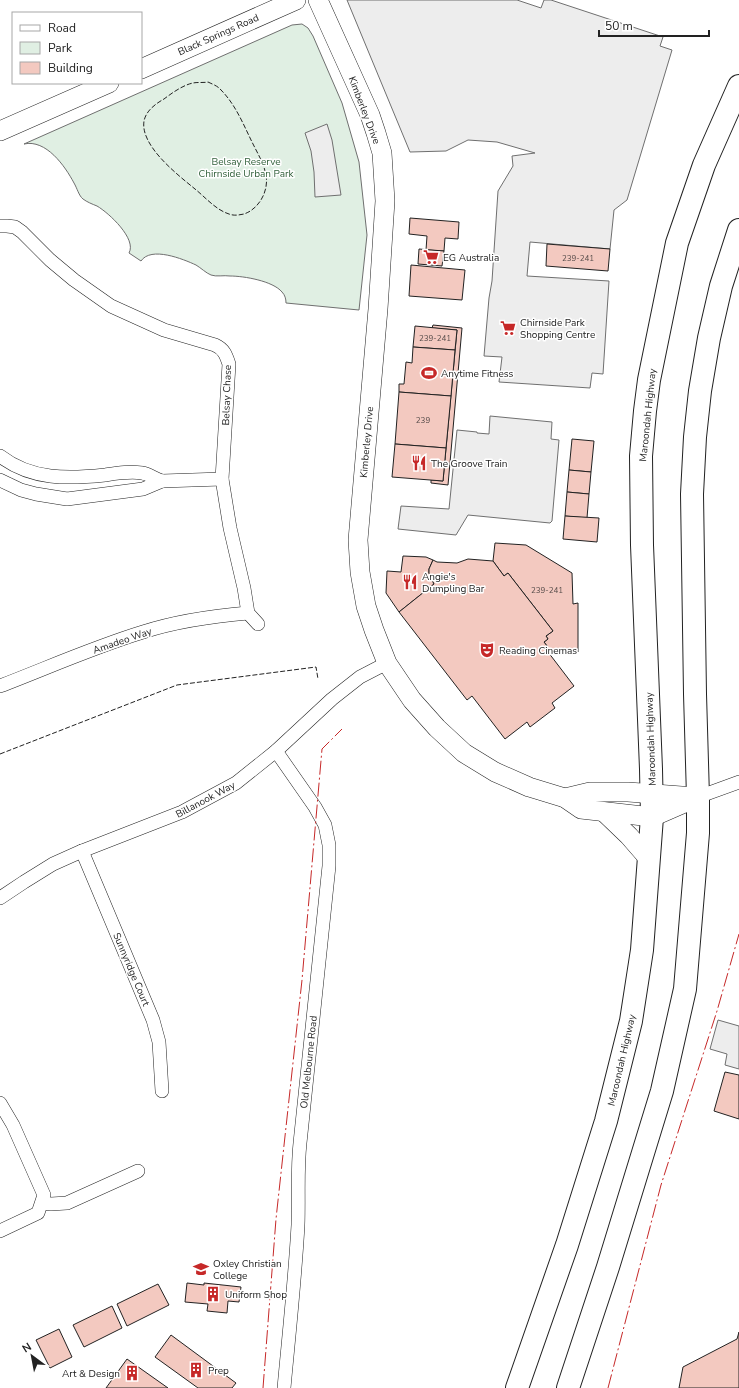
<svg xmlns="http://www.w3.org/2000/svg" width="739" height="1388" font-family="'Nunito Sans',sans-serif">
<rect width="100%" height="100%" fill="#fff"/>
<!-- green -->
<path fill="#e0efe3" stroke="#6f6f6f" d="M302 24 308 28 313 36 342 103 359 162 367 235 359 310 286 303C286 299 285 295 282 292 273 281 244 276 230 276 224 275 216 277 211 275 206 273 201 268 196 265 183 259 151 246 141 261L129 253C137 239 109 213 97 206 92 204 87 202 83 199 79 196 77 188 74 183 65 166 46 139 24 144L292 25Z"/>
<!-- parking -->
<g fill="#ededed" stroke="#6f6f6f">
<polygon points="347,0 517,0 541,8 544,0 551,0 663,37 660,46 672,50 627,200 614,210 610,249 530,242 527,276 609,281 603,374 592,373 590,388 499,382 502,357 484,356 489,298 492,281 498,191 513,166 512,156 535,153 497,142 468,140 446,151 410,152"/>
<polygon points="327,124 332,140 341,195 315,197 314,172 311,151 305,133"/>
<polygon points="490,416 552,422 551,439 559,440 552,521 550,523 468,515 456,535 398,529 401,506 449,509 457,430 477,432 477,433 489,434"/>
<polygon points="718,1020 739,1026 739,1069 725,1065 727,1054 710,1049"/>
</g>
<!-- building -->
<g fill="#f3c9c0" stroke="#222">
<polygon points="410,218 459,222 458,239 445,238 444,251 426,250 427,236 409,234"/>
<polygon points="547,244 610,249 608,271 546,266"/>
<polygon points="419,249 444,251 442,266 418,264"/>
<polygon points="411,265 465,270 462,300 409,296"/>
<polygon points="433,325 462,328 448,485 431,483 431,480 443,481 457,330 432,328"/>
<polygon points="415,326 457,330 455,350 413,347"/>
<polygon points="413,347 455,350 451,396 399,392 399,384 404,384 406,362 412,363"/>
<polygon points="399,392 451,396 446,448 395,444"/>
<polygon points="572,439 594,441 591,472 569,470"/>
<polygon points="395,444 446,448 443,481 392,477"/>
<polygon points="569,470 591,472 589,494 567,492"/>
<polygon points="567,492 589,494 587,518 565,516"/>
<polygon points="565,516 599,518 597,542 563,539"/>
<polygon points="495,543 526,545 572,573 573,604 578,603 578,652 548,652 545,648 547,646 544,642 548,639 546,636 553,631 508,573 504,576 493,561"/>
<polygon points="403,556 426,557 433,560 429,569 429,573 434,584 399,612 386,593 387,571 401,572"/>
<polygon points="468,559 493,561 504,576 508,573 553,631 546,636 548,639 544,642 547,646 545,648 574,686 552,703 555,708 530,727 527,722 505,739 472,696 467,700 399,612 434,584 429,573 429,569 433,560 437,562 457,563"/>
<polygon points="725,1072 739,1075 739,1119 714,1111"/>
<polygon points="187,1283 204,1285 204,1283 241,1287 239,1302 228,1301 227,1313 207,1311 208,1304 185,1302"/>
<polygon points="158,1284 169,1305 127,1326 117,1304"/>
<polygon points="112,1306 122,1328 84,1347 73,1325"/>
<polygon points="59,1329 72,1357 50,1368 36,1340"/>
<polygon points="739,1332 739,1388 679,1388 683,1367 737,1339"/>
<polygon points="171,1335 236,1383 232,1388 198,1388 155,1357"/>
<polygon points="127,1359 168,1388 106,1388"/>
</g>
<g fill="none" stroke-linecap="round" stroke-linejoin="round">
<defs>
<g id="minor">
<path d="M0 226H7L15 227 22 232 50 260 74 280 111 306 164 330 215 345C224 349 226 355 229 364L222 479 230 528 244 588 248 613 258 624"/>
<path d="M0 456C31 480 68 479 105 475 118 473 130 471 142 473 149 474 155 479 162 481"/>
<polyline points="0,480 21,490 36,494 67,499 143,489 162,481 222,479"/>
<path d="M0 686C47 668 94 647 143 632 177 621 213 616 248 613"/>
<path d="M276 751 315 807 325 825 329 845V866L300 1143C297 1170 299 1197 298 1225 295 1279 289 1334 284 1388"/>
<polyline points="698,797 739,782"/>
<polyline points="82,851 153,1020 159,1042 162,1091"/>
<polyline points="0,898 24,882 53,864 82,851 182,812 236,783 276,751 332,699 360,677 387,663"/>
<polyline points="0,1103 13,1125 44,1195 38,1213 0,1231"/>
<polyline points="42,1203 51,1204 67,1203 138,1171"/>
</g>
<g id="secondary">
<polyline points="318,0 370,115 376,133 382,153 385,201 378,309 358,540 360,572 366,606 374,630 387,663 412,700 437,728 464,753 495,772 529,787 565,798 581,809 652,817 698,797"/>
<polyline points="141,69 296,0"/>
<polyline points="0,131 109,83"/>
<polyline points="565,798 590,792 628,792 695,797"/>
<polyline points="604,812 629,836 649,859"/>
</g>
<g id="trunk">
<polyline points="517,1388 567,1245 606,1121 631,1021 642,950 652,817 651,769 642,545 641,456 645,411 649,380 677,243 704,165 739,86"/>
<polyline points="568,1388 608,1267 662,1091 685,989 698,833 698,797 695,694 692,494 695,437 700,391 709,338 721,286 739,230"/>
</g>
</defs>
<!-- minor casing -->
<use href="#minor" stroke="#222" stroke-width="14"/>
<!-- secondary casing -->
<use href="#secondary" stroke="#222" stroke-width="20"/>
<!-- trunk casing -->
<use href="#trunk" stroke="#222" stroke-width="24"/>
<!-- minor -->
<use href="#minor" stroke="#fff" stroke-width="13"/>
<!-- secondary -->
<use href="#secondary" stroke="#fff" stroke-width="19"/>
<!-- trunk -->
<use href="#trunk" stroke="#fff" stroke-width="22"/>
<!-- fence -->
<g stroke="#222" stroke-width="1" stroke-dasharray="5 2" stroke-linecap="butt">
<path d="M208 82C212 84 218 86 221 90 236 105 244 126 253 144 258 154 264 164 266 175 269 191 259 209 244 214 239 215 234 216 229 214 216 210 205 197 195 189 178 175 140 146 144 121 146 111 155 104 164 99 172 93 183 85 193 83 198 82 203 83 208 82Z"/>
<polyline points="0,754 177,685 316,667 318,679"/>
</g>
<!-- power -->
<g stroke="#c62828" stroke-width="1" stroke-dasharray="14 3 2 3" stroke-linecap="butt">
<polyline points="263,1388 276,1219 302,980 322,749 342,729"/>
<polyline points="608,1388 661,1185 717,1011 739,934"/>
</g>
</g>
<!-- icons -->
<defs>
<symbol id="supermarket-bare" viewBox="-9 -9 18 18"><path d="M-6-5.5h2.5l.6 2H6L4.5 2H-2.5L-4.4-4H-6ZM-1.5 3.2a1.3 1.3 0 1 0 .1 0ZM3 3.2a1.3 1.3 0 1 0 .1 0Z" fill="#c62828" stroke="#fff" stroke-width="2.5" paint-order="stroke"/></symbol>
<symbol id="stadium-bare" viewBox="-9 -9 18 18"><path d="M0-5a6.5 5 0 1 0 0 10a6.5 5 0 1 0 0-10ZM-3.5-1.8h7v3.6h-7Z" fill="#c62828" stroke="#fff" stroke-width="2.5" paint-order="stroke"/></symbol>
<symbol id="restaurant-bare" viewBox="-9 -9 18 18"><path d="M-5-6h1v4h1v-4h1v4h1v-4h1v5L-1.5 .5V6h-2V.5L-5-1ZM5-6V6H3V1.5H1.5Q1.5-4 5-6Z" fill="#c62828" stroke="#fff" stroke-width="2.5" paint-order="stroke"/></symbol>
<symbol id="theatre-bare" viewBox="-9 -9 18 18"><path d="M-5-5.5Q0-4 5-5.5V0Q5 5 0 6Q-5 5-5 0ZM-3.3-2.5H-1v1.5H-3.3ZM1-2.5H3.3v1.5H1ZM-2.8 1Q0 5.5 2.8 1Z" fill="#c62828" stroke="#fff" stroke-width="2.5" paint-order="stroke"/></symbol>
<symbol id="school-bare" viewBox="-9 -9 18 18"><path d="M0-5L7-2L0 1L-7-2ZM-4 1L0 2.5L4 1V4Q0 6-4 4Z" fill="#c62828" stroke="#fff" stroke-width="2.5" paint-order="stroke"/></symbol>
<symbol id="building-bare" viewBox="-9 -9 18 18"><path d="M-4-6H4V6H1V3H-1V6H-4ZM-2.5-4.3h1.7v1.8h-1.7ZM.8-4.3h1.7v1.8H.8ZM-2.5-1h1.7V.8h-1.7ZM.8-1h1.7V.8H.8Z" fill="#c62828" stroke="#fff" stroke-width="2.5" paint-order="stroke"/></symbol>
</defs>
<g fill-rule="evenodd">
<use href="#supermarket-bare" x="420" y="246" width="22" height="22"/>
<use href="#supermarket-bare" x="497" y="317" width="22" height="22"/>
<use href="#stadium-bare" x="418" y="362" width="22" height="22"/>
<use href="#restaurant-bare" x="408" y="452" width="22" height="22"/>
<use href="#restaurant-bare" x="399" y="571" width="22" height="22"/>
<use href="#theatre-bare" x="476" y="639" width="22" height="22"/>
<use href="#school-bare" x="190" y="1258" width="22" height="22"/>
<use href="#building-bare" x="202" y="1283" width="22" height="22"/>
<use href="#building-bare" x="185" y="1359" width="22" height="22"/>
<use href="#building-bare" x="121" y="1362" width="22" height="22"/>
</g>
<g text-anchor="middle" stroke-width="3" stroke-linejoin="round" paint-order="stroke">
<!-- number labels -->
<g font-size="8" fill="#564c4a">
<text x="578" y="261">239-241</text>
<text x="435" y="341">239-241</text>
<text x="423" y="423">239</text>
<text x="547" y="593">239-241</text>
</g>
<!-- street labels -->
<g font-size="10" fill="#222" stroke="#fff">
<text transform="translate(218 34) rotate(-24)" y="4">Black Springs Road</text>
<text transform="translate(365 110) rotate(69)" y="4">Kimberley Drive</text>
<text transform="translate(226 395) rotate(-88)" y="4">Belsay Chase</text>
<text transform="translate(647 415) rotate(-84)" y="4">Maroondah Highway</text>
<text transform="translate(366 442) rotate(-85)" y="4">Kimberley Drive</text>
<text transform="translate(122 640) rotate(-19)" y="4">Amadeo Way</text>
<text transform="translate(650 739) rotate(-92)" y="4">Maroondah Highway</text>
<text transform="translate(205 799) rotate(-28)" y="4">Billanook Way</text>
<text transform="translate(132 969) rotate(67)" y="4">Sunnyridge Court</text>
<text transform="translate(621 1060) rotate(-77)" y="4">Maroondah Highway</text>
<text transform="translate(308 1062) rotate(-84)" y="4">Old Melbourne Road</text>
</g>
<!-- park labels -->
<g font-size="10" fill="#2f5e38" stroke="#fff">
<text x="246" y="165">Belsay Reserve<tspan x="246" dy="12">Chirnside Urban Park</tspan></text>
</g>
<!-- poi labels -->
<g font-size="10" fill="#222" stroke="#fff" text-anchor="start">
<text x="443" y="261">EG Australia</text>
<text x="520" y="326">Chirnside Park<tspan x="520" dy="12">Shopping Centre</tspan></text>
<text x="441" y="377">Anytime Fitness</text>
<text x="431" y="467">The Groove Train</text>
<text x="422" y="580">Angie's<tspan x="422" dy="12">Dumpling Bar</tspan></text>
<text x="499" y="654">Reading Cinemas</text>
<text x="213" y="1267">Oxley Christian<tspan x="213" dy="12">College</tspan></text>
<text x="225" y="1298">Uniform Shop</text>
<text x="208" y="1374">Prep</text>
<text x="120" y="1377" text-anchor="end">Art &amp; Design</text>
</g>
</g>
<!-- legend -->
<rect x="12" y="12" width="130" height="72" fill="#ffffff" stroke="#a7a7a7"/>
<rect x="20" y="25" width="20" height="6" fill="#ffffff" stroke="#a7a7a7"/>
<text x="48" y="32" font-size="12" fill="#222222">Road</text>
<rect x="20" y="42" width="20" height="12" fill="#e0efe3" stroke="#a7a7a7"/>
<text x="48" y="52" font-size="12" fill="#222222">Park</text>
<rect x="20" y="62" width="20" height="12" fill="#f3c9c0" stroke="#a7a7a7"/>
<text x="48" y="72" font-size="12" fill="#222222">Building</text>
<!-- north arrow -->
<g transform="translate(32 1356) rotate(328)" stroke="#ffffff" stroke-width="3" paint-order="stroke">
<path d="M0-3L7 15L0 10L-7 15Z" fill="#222222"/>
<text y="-6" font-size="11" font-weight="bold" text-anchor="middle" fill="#222222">N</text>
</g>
<!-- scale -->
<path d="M599 30v6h110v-6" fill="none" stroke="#222222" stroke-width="2"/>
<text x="605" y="30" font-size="12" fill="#222222" stroke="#ffffff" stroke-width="3" paint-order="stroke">50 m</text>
</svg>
